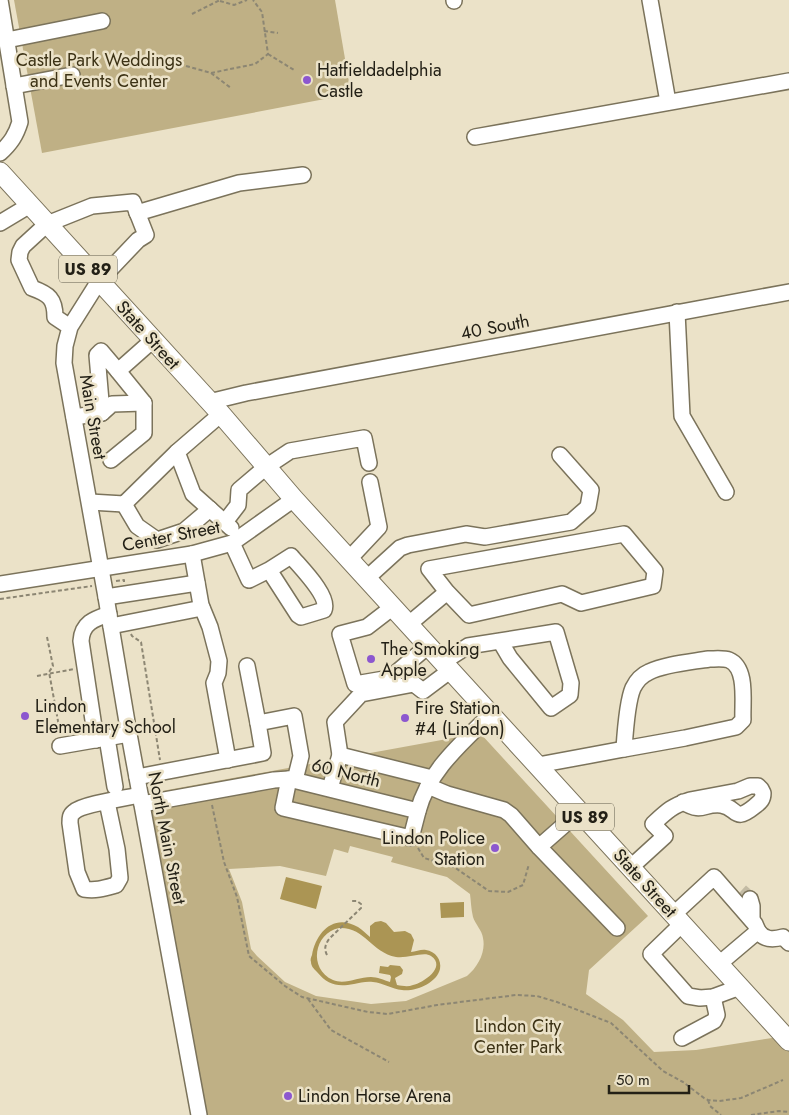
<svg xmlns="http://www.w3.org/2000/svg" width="789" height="1115" font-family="Jost,sans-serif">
<rect width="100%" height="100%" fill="#ebe2c8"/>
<!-- green -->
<g fill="#bfb085" fill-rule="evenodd">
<polygon points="14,0 335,0 351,94 42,153"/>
<path d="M480 733 648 916 589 970 586 994 623 1020 654 1052 696 1050 785 1036 789 1044V1115H199L140 795ZM350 846 393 857 391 862 447 877 470 894C471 901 471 909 473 917 475 924 482 930 483 938 486 952 478 967 467 976L406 1001 371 1004 316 996 285 982 257 956 251 949 242 902 229 869 280 866 326 876 334 849 348 853Z"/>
</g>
<!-- water -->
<g fill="#ab9554" fill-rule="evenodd">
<polygon points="286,877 322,886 316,909 280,899"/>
<polygon points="464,902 464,917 441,918 440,903"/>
<path d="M381 921 386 923 394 932 405 931 411 934 414 940 411 952C416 952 421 949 426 950 435 951 442 960 440 969 437 983 415 992 402 990 392 989 383 983 373 982 366 981 360 983 354 984 337 987 328 985 317 972 314 969 311 966 311 962 310 960 311 957 312 955 316 932 334 913 358 927 363 930 366 934 370 937V926L375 922ZM339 928C365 927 371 952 396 957 407 959 424 951 431 956 447 967 423 983 413 985 408 987 403 986 397 985L395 978 402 974 403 970 400 966 390 965 388 967 380 966 379 973 390 975 391 977 390 982C384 980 377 977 371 977 358 977 345 985 333 980 308 969 314 933 339 928Z"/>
</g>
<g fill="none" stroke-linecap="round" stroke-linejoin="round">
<!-- minor-tunnel -->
<polyline stroke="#c3bba4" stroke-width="15" stroke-dasharray="15 8" stroke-linecap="butt" points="741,891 750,899"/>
<defs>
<g id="minor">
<polyline points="454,0 454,1"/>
<polyline points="650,0 668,102"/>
<polyline points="7,40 102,21"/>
<polyline points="14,86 72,75"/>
<polyline points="475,137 789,81"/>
<path d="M0 153C11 143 16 135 20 122L0 0"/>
<polyline points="137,213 239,183 303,175"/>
<polyline points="0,223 30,205"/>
<polyline points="677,312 682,416 726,492"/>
<path d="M70 327 55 317C55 299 49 294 32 288L19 260 20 252 23 246 47 224 92 206 133 202 146 235 138 240 99 281 70 327 65 346 64 363 106 597 129 734 199 1115"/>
<polyline points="209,402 246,393 789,292"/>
<polyline points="102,413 112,404 144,403"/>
<polyline points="221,414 177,452 193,494 231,528"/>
<polyline points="74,417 102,413 97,355 101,351 118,371 153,340"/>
<polyline points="111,460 144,433 144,403 118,371"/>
<polyline points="90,502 124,504 177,452"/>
<polyline points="124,504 137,526 157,540 184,531 210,509"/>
<polyline points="225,522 238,505 239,490 266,467 290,451 364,438 369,463"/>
<path d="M232 543 249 580 269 570 298 615 301 617 324 610C330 596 300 567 291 556L269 570"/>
<polyline points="192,554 201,605 210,627 219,661 218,673 214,683 228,760"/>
<polyline points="349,559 379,527 370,482"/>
<polyline points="367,578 400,548 408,545 466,534 485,537 571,522 588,507 591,490 560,455"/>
<polyline points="0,584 192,554 232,543 294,499"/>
<polyline points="106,597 197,583"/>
<polyline points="393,607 367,627 340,634 355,684 390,678 428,646"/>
<polyline points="409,624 447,592 469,615 562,594 581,603 653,586 655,571 624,534 429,569 447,592"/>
<polyline points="111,626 202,608"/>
<path d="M709 659C715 659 724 658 729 660 748 668 742 703 743 720L736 727 685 738 624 749C625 734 627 702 633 688 636 682 642 675 649 672 665 664 691 662 709 659Z"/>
<polyline points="443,662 468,646 556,632 571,683 570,695 551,708 510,658 500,641"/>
<polyline points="247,666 258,723"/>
<polyline points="107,738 115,787"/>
<path d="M96 740 81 641C82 623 94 619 109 614"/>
<polyline points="60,746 129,734"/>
<polyline points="538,765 624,749"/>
<polyline points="137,777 263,753 258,723 294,716 301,756 295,780"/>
<polyline points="432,778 340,755 335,722 361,694 414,684 423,691 451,670"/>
<polyline points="289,779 283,808 411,838 418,811"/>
<polyline points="428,786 447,794 504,810 511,815 539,847 580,811"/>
<polyline points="330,788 340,755"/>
<path d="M107 802 117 849 120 878 116 885C105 888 96 891 84 889L77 872 70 823C70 818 70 815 74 812 82 804 127 798 140 795"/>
<path d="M142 804 274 780 289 779 418 811C429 770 462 743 491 714"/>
<polyline points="539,847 617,928"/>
<path d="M631 867 665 836 653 824C667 811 672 806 690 800L738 791 750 786H758L761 789 763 793C763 800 760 802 755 806 733 824 738 807 721 805 703 803 703 814 683 802"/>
<polyline points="750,899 752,906 752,920"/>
<polyline points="674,914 714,877 755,924 758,931"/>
<polyline points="682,924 651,954 688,996 700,998 713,997 740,987"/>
<path d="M719 964 758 931C764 940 773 940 783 937L789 943"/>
<polyline points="682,1038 714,1021 717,1015 713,997"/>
</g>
<polyline id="major" points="0,172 221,414 294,499 789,1041"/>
</defs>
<!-- minor casing -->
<use href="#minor" stroke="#7b735b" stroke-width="18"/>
<!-- major casing -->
<use href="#major" stroke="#7b735b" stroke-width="21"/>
<!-- path -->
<g stroke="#8c8673" stroke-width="2" stroke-dasharray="4 2.5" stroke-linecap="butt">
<polyline points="220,1 234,5 247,0"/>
<polyline points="192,14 220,0"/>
<polyline points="264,31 278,33"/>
<polyline points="268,54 294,70"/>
<polyline points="186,66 211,73 255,64 268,54 262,12 253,0"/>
<polyline points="211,73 231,88"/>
<polyline points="116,581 124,580 124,582"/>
<polyline points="0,599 92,586"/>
<polyline points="131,634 132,636 141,642 160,760"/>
<polyline points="47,637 53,666 49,672 60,732"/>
<polyline points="37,676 74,669"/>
<polyline points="212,805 224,862 237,897 249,956 285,986 302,997 368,1012 388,1014 437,1005 516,995 537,996 557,1002 611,1023 663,1071 683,1082 704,1098 708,1100 719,1101 741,1098 783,1080"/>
<polyline points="418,848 424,858 454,867 489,891 508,892 523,885 529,864"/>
<path d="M327 955C324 949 325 945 329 939L361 908V904L357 901H350"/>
<polyline points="308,999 331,1030 389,1062"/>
<polyline points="708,1100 710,1106 721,1115"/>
<polyline points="751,1115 779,1111 789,1112"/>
</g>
<!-- minor -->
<use href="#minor" stroke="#fff" stroke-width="15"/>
<!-- major -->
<use href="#major" stroke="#fff" stroke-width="19"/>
</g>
<!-- markers -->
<g fill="#8c57cf" stroke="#ebe2c8" stroke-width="2">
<circle cx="307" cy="80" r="5"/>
<circle cx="371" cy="659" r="5"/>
<circle cx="25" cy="716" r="5"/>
<circle cx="405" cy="718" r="5"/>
<circle cx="495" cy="848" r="5"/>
<circle cx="288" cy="1096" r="5"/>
</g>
<g text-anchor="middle" stroke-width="5" stroke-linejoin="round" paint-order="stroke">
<!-- shield labels -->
<g fill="#ebe2c8" stroke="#5f5a4b" stroke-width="1">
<rect x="59" y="255.5" width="58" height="27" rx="4"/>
<rect x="556" y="803.5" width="58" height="27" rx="4"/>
</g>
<g font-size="16" font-weight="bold" fill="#232016">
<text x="88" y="275">US 89</text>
<text x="585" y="823">US 89</text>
</g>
<!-- park labels -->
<g font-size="18" fill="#3c3215" stroke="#ebe2c8">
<text x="99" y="66">Castle Park Weddings<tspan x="99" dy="21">and Events Center</tspan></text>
<text x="518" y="1032">Lindon City<tspan x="518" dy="21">Center Park</tspan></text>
</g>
<!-- poi labels -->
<g font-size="18" fill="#232016" stroke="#ebe2c8" text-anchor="start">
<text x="317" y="76">Hatfieldadelphia<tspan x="317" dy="21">Castle</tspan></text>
<text x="381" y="655">The Smoking<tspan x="381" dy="21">Apple</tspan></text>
<text x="35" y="712">Lindon<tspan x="35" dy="21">Elementary School</tspan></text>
<text x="415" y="714">Fire Station<tspan x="415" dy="21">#4 (Lindon)</tspan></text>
<text x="485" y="844" text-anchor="end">Lindon Police<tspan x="485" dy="21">Station</tspan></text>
<text x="298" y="1102">Lindon Horse Arena</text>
</g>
<!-- street labels -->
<g font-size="18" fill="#232016" stroke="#ebe2c8">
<text transform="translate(495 327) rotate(-11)" y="6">40 South</text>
<text transform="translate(148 335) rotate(48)" y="6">State Street</text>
<text transform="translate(93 417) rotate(80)" y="6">Main Street</text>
<text transform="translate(171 536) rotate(-11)" y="6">Center Street</text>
<text transform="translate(346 773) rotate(14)" y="6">60 North</text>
<text transform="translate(167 838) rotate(79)" y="6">North Main Street</text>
<text transform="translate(645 883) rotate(48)" y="6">State Street</text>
</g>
</g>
<!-- scale -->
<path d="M609 1085v8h80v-8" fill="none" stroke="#232016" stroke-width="2.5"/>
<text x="616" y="1085" font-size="15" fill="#232016" stroke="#ebe2c8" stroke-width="4" paint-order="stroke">50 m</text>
</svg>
